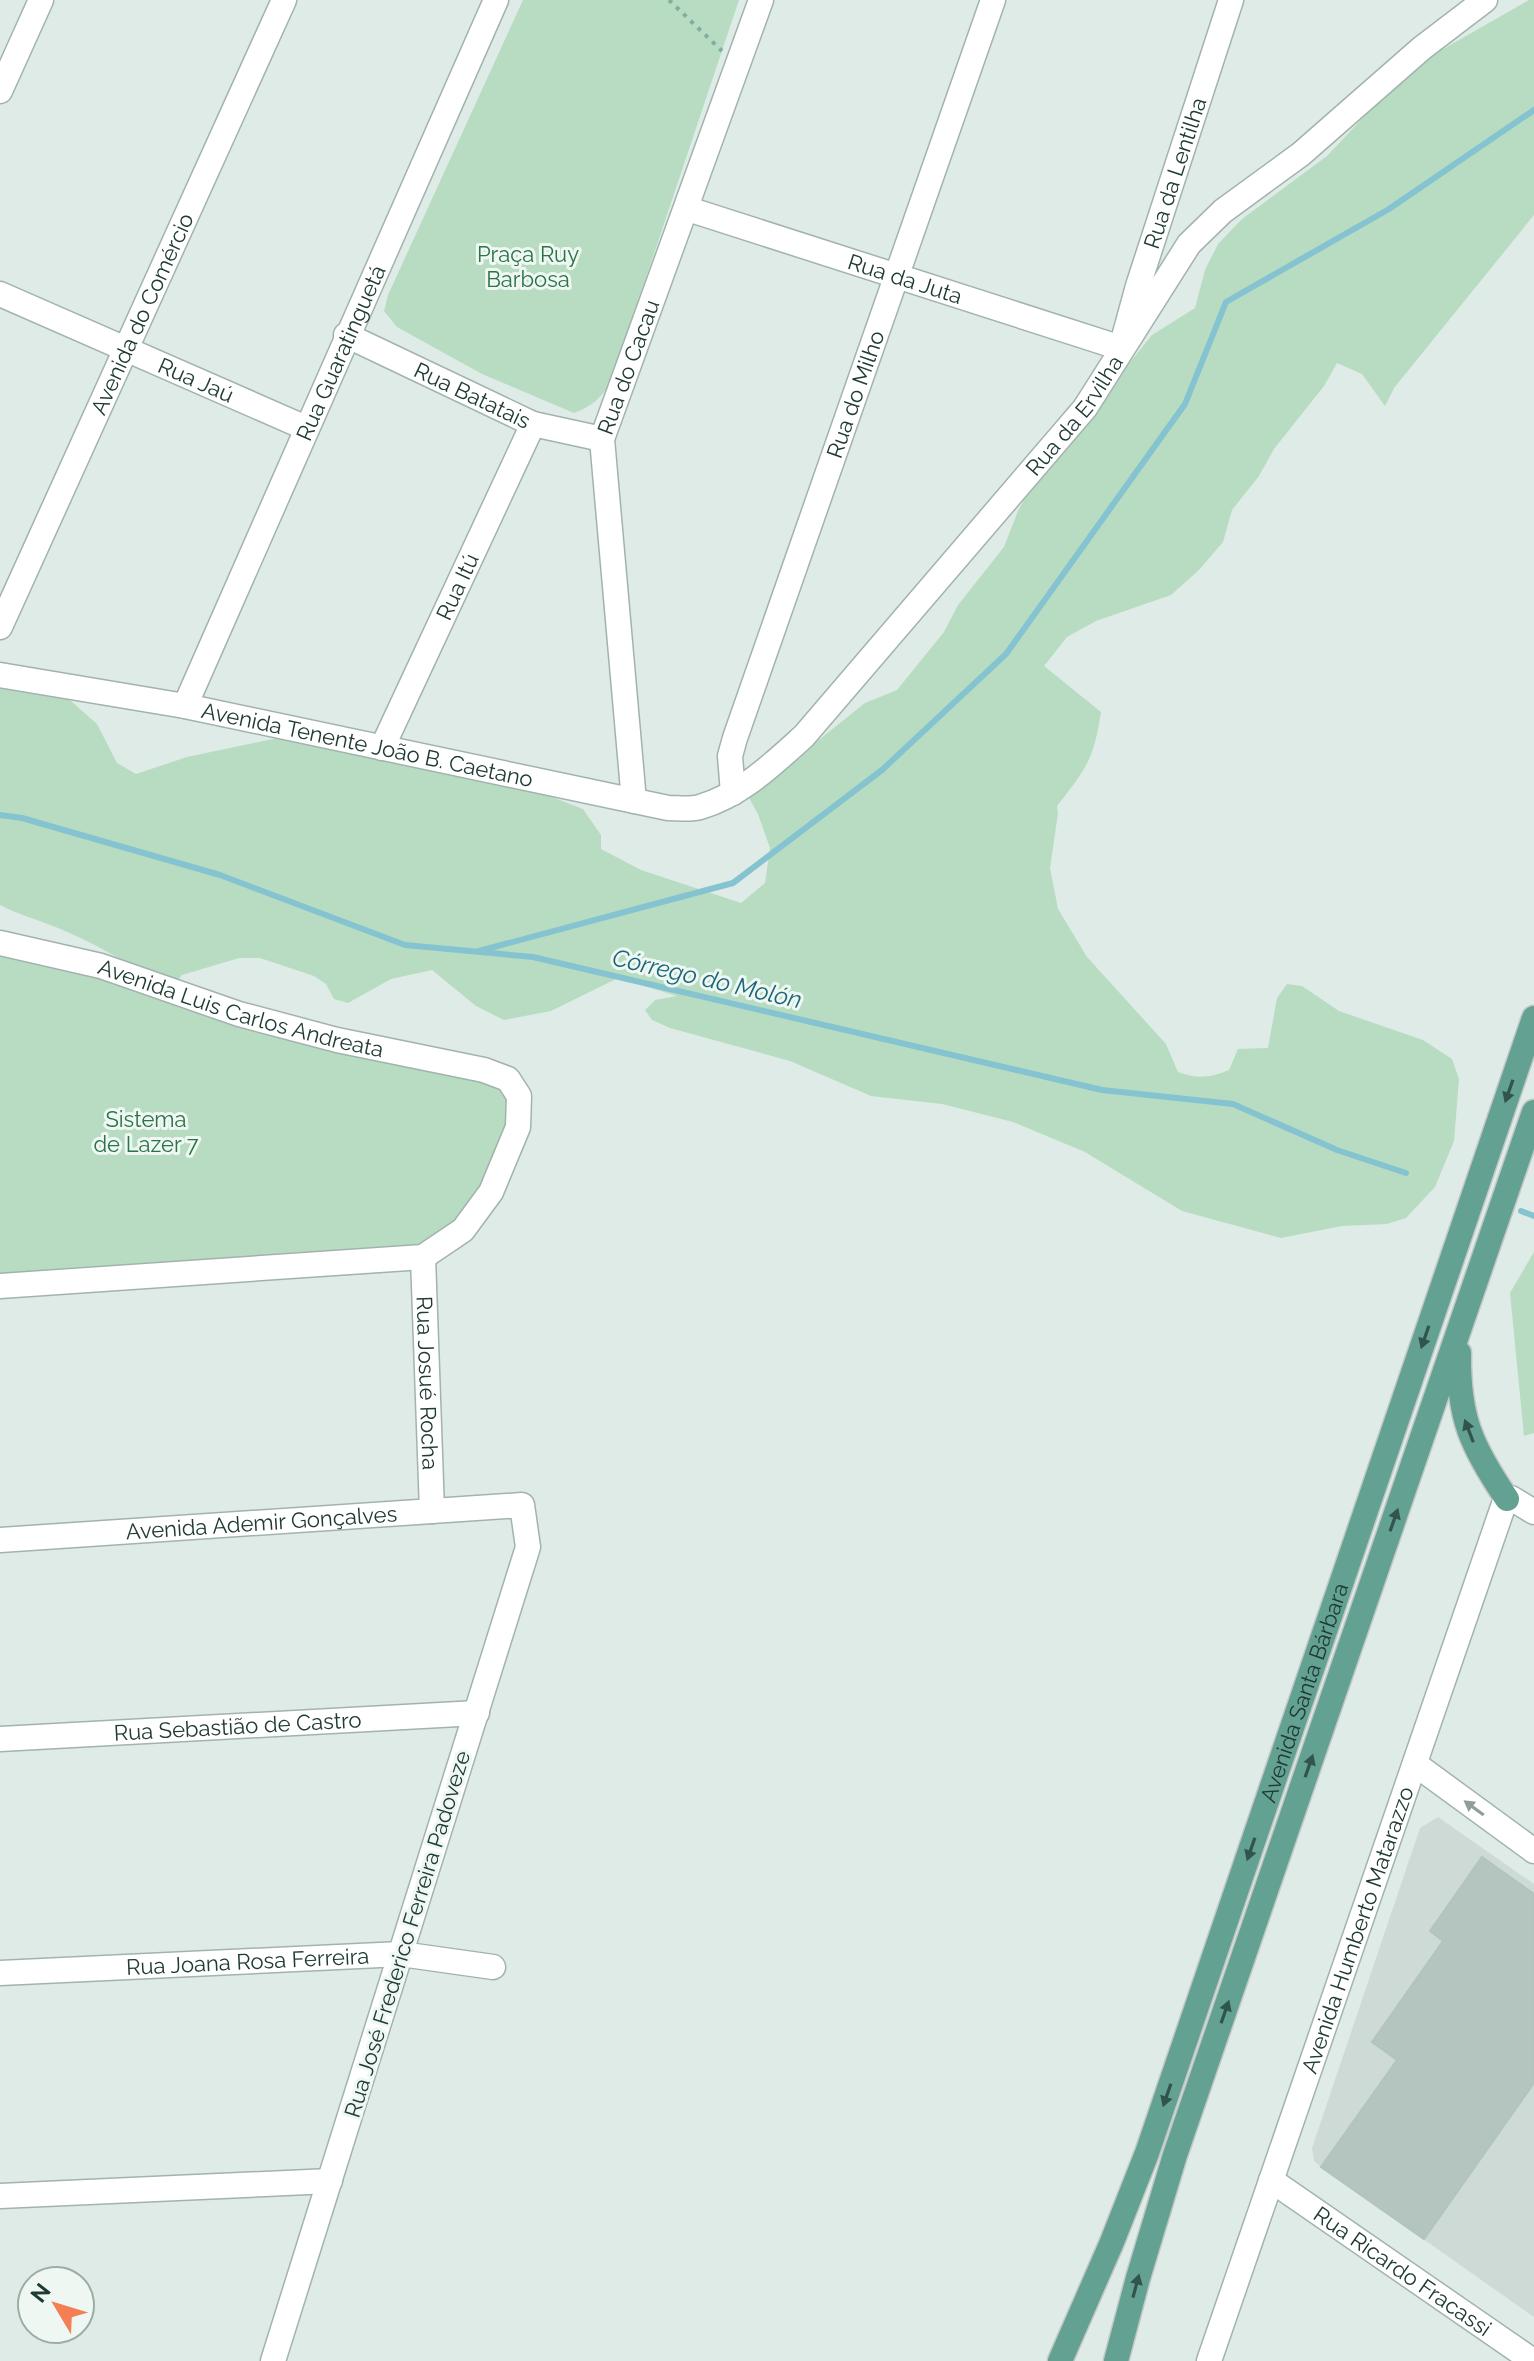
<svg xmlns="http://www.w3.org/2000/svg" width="1534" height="2361" font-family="Raleway,sans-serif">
<rect width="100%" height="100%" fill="#dfebe6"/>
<!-- built -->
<polygon fill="#cddad5" points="1438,1817 1534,1884 1534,2317 1321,2167 1314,2161 1312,2148 1420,1828"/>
<!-- green -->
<g fill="#b7dcc2">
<path d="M523 0H739L611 382C602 397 591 407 574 413L482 374 397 327 384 311 388 295Z"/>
<path d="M1529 0H1534V215L1394 388 1385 406 1362 374 1337 363 1324 386 1274 449 1259 476 1232 510 1223 542 1199 570 1171 595 1096 621 1067 637 1044 666 1101 712C1094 759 1086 769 1057 806L1058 813 1050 868 1058 909 1087 957 1166 1044 1178 1072C1197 1079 1210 1078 1229 1070L1238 1049 1268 1048 1277 998 1287 984 1302 986 1339 1011 1423 1040 1452 1059 1459 1079 1454 1141 1435 1187 1406 1218 1387 1224 1342 1226 1281 1238 1182 1211 1085 1152 1013 1122 942 1104 871 1096 790 1061 670 1028 652 1020 645 1010 655 1000 677 996 618 978 551 1011 504 1020 476 1006 432 970 391 979 348 1003 334 999 326 984 314 976 260 958H239L182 975 172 988 427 1057 519 1096 491 1192 423 1257 0 1286V944L157 985C128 961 93 943 58 928 39 920 19 915 0 905V678L71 701 97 724 117 763 136 774 187 757 287 736 495 775 583 809 601 835V849L641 870 741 903 765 883 770 848 758 814 742 785 794 740 815 743 865 703 897 690 944 632 958 605 1004 547 1018 511 1033 483 1152 335 1195 308 1205 270 1218 244 1242 219 1327 156 1410 68Z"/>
<polygon points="1534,1252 1534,1433 1524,1436 1510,1293"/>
</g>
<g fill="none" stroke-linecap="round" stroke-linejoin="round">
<!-- stream -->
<g stroke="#85c3d1" stroke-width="6">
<polyline points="0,815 22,818 220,875 405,945 533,957 1102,1090 1233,1104 1337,1150 1406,1173"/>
<polyline points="479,951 733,883 882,770 1006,654 1185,404 1226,302 1389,209 1534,110"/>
<polyline points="1521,1211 1534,1216"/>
</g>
</g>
<!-- building -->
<polygon fill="#b4c5bf" stroke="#b1c4bd" stroke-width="2" points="1482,1857 1534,1894 1534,2083 1424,2239 1321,2167 1397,2060 1372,2042 1443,1941 1430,1931"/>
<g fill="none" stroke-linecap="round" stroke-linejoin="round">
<defs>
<g id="minor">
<polyline points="0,91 41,0"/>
<path id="s1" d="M688 209 1121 348 1138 286 1231 0"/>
<path id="s2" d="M0 294 306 428"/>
<path id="s3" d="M346 335 533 424 602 439"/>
<path id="s4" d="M0 627 284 0"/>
<path id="s5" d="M0 675 185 706 668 808C678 808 690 810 700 807 741 795 773 764 804 736L1085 408 1189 244 1223 211 1301 154 1422 48 1485 0"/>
<path id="s6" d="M185 706 496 0"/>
<path id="s7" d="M382 748 533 424"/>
<path id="s8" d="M733 793 730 756 735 738 993 0"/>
<path id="s9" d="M634 801 602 439 761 0"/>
<path id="s10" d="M0 943 101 966 239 1014 337 1040 484 1070 508 1079 519 1096 518 1127 491 1192 463 1230 423 1257 0 1286"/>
<path id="s11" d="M423 1257 432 1511"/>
<path id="s12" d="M0 1540 522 1505 528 1547 273 2361"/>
<path id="s13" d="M0 1739 477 1713"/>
<polyline points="1415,1764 1534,1851"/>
<path id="s14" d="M0 1973 401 1954 493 1967"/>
<path id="s15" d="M1271 2180 1533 2361"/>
<polyline points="0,2196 330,2181"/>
<path id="s16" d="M1209 2361 1505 1501 1511 1498 1534 1512"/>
</g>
<g id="major">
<path d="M1459 1353C1458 1417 1471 1446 1507 1499"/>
<path id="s17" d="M1060 2361 1112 2242 1147 2153 1534 1018"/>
<polyline points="1116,2361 1138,2278 1175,2155 1534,1112"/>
</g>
</defs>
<!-- minor casing -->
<use href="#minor" stroke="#a2b3ad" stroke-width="27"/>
<!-- major casing -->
<use href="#major" stroke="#c1c8c6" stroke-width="27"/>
<!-- path -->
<polyline stroke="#7fafa1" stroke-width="4" stroke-dasharray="4 6" stroke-linecap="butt" points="669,0 722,51"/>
<!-- minor -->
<use href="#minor" stroke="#fff" stroke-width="24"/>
<!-- major -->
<use href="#major" stroke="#63a192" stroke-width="24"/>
</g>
<!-- one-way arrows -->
<defs><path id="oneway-solid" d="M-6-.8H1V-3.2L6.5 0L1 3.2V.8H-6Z" transform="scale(2)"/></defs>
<g fill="#31544c">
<use href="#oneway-solid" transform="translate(1509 1091) rotate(109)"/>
<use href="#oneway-solid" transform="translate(1425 1337) rotate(109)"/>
<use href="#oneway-solid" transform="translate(1469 1431) rotate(-111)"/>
<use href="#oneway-solid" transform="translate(1394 1520) rotate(-71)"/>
<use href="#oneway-solid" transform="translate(1309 1766) rotate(-71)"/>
<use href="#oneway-solid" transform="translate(1251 1849) rotate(109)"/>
<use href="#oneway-solid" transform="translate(1225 2012) rotate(-71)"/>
<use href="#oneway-solid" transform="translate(1167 2095) rotate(109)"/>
<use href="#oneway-solid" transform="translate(1136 2286) rotate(-75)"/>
</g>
<use fill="#909d9a" href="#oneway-solid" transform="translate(1474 1808) rotate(-144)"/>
<g text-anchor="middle" stroke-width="6" stroke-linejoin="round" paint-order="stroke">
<!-- street labels -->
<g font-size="22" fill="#203b34" stroke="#eff7f3">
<text dy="8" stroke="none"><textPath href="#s1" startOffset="638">Rua da Lentilha</textPath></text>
<text dy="8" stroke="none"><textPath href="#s1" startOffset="228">Rua da Juta</textPath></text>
<text dy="8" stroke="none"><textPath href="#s4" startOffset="344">Avenida do Comércio</textPath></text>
<text dy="8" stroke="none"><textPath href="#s6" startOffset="386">Rua Guaratinguetá</textPath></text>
<text dy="8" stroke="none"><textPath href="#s9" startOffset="440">Rua do Cacau</textPath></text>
<text dy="8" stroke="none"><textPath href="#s2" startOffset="214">Rua Jaú</textPath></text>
<text dy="8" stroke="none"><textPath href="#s3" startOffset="140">Rua Batatais</textPath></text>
<text dy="8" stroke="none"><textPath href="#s8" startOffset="420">Rua do Milho</textPath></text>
<text dy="8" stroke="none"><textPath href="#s5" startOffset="1260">Rua da Ervilha</textPath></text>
<text dy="8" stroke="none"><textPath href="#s7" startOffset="178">Rua Itú</textPath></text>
<text dy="8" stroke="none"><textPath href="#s5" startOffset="374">Avenida Tenente João B. Caetano</textPath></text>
<text dy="8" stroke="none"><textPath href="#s10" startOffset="250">Avenida Luis Carlos Andreata</textPath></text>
<text dy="8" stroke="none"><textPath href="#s11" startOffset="126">Rua Josué Rocha</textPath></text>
<text dy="8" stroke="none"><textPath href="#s12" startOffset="262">Avenida Ademir Gonçalves</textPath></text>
<text dy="8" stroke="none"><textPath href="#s17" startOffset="712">Avenida Santa Bárbara</textPath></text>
<text dy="8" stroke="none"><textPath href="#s13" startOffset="238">Rua Sebastião de Castro</textPath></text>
<text dy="8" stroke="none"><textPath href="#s16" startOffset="456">Avenida Humberto Matarazzo</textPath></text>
<text transform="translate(407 1934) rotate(-73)" y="8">Rua José Frederico Ferreira Padoveze</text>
<text dy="8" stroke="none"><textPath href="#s14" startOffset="248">Rua Joana Rosa Ferreira</textPath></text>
<text dy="8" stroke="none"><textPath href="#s15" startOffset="160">Rua Ricardo Fracassi</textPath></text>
</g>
<!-- park labels -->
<g font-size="22" fill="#2a7247" stroke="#eff7f3">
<text x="528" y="262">Praça Ruy<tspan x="528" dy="25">Barbosa</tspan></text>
<text x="146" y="1127">Sistema<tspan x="146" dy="25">de Lazer 7</tspan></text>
</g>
<!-- water labels -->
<g font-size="24" font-style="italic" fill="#1a6577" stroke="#eff7f3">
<text transform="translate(707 979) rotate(13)" y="8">Córrego do Molón</text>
</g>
</g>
<!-- north arrow -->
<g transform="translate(56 2305) rotate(308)"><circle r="38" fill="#eff7f3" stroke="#9caca7" stroke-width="2"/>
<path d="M0-6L14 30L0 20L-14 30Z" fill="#f47f54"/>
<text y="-12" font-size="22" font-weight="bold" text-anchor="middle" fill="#203b34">N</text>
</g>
</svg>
